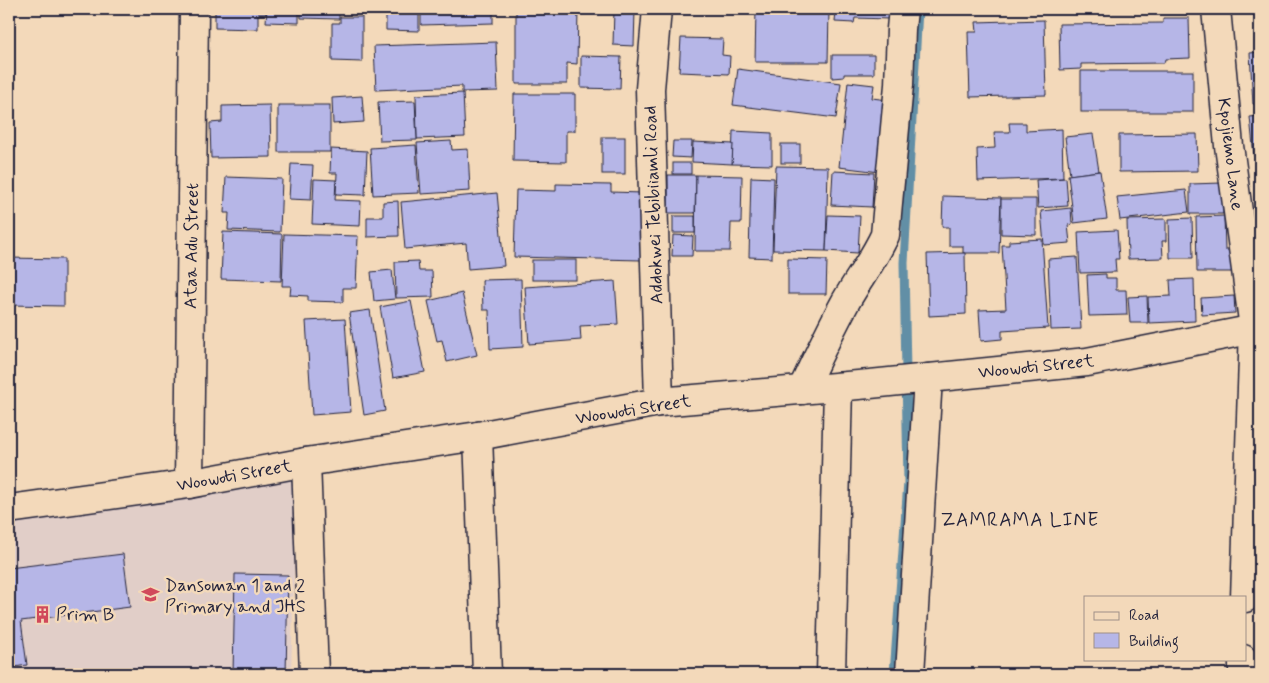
<svg xmlns="http://www.w3.org/2000/svg" width="1269" height="683" font-family="Mynerve,sans-serif">
<rect width="100%" height="100%" fill="#f3d9ba"/>
<filter id="ink" filterUnits="userSpaceOnUse"><feTurbulence type="fractalNoise" baseFrequency=".02" numOctaves="2"/><feDisplacementMap in="SourceGraphic" scale="10" xChannelSelector="R" yChannelSelector="G"/><feConvolveMatrix kernelMatrix="1 2 1 2 8 2 1 2 1" color-interpolation-filters="sRGB"/></filter>
<g filter="url(#ink)">
<!-- built -->
<polygon fill="#e1cec8" points="297,472 291,674 9,674 9,516"/>
<g fill="none" stroke-linecap="round" stroke-linejoin="round">
<!-- stream -->
<polyline stroke="#628fa6" stroke-width="9" points="894,674 908,482 904,263 918,9"/>
</g>
<!-- building -->
<g fill="#b6b6e7" stroke="#22223b">
<polygon points="215,9 266,9 266,14 258,14 258,29 215,28"/>
<polygon points="267,9 299,9 299,23 266,22"/>
<polygon points="301,9 339,9 339,19 301,18"/>
<polygon points="386,9 419,9 419,31 386,30"/>
<polygon points="421,9 493,9 493,23 421,25"/>
<polygon points="516,9 578,9 577,64 567,63 567,84 516,84"/>
<polygon points="756,9 829,9 828,62 755,62"/>
<polygon points="836,9 890,9 890,19 855,18 854,23 835,22"/>
<rect x="1059" y="9" width="42" height="4"/>
<rect x="1104" y="9" width="44" height="3"/>
<polygon points="1152,9 1189,9 1188,11 1152,11"/>
<polygon points="614,10 635,10 634,46 613,45"/>
<polygon points="340,17 362,17 362,62 332,61 332,23 340,23"/>
<polygon points="1163,18 1189,18 1190,58 1165,59 1164,63 1081,64 1081,69 1060,70 1059,24 1163,23"/>
<polygon points="1044,20 1046,95 970,97 968,32 977,32 976,22"/>
<polygon points="681,38 723,39 722,55 730,56 729,74 679,72"/>
<polygon points="496,42 498,91 462,92 462,86 376,90 374,46"/>
<polygon points="1260,52 1260,104 1253,104 1250,53"/>
<polygon points="832,55 874,55 874,74 844,74 844,77 832,78"/>
<polygon points="581,56 621,57 620,89 581,88"/>
<polygon points="738,69 841,83 836,118 733,105"/>
<rect x="1081" y="71" width="112" height="41"/>
<polygon points="848,82 874,85 872,98 888,100 880,172 839,167"/>
<polygon points="463,93 465,137 417,139 416,95"/>
<polygon points="514,94 575,94 575,131 566,131 566,162 513,161"/>
<polygon points="362,96 364,122 333,124 332,98"/>
<polygon points="415,101 417,140 380,141 378,102"/>
<polygon points="270,105 271,157 211,158 210,123 222,122 222,106"/>
<rect x="278" y="105" width="52" height="47"/>
<polygon points="1260,116 1260,156 1254,156 1250,117"/>
<polygon points="1009,123 1026,123 1026,131 1062,129 1063,178 978,181 977,149 995,148 994,132 1010,132"/>
<polygon points="733,131 772,133 772,165 732,164"/>
<polygon points="1093,134 1099,171 1070,175 1065,137"/>
<polygon points="1197,134 1198,171 1119,172 1119,135"/>
<rect x="602" y="137" width="23" height="37"/>
<polygon points="451,141 452,150 468,149 470,191 421,194 417,143"/>
<polygon points="673,141 692,141 691,158 672,157"/>
<polygon points="693,142 733,144 732,164 692,162"/>
<rect x="781" y="144" width="19" height="19"/>
<polygon points="416,145 419,193 373,195 370,148"/>
<polygon points="331,149 367,151 365,195 336,194 337,173 330,173"/>
<rect x="673" y="163" width="18" height="11"/>
<polygon points="291,164 313,165 311,200 289,199"/>
<polygon points="776,166 828,167 826,251 773,250"/>
<polygon points="833,171 874,173 872,207 831,205"/>
<polygon points="1100,171 1107,219 1074,223 1068,175"/>
<polygon points="668,175 696,175 695,213 668,213"/>
<polygon points="696,175 742,176 741,223 731,223 730,251 695,251"/>
<polygon points="226,177 282,179 280,232 228,230 229,213 224,213"/>
<polygon points="751,177 774,178 772,258 749,257"/>
<polygon points="1066,178 1068,206 1038,208 1036,180"/>
<polygon points="314,179 336,180 335,200 361,201 360,226 312,224"/>
<polygon points="1222,183 1223,214 1190,214 1190,184"/>
<polygon points="556,184 611,185 611,192 642,193 641,260 514,257 516,190 556,191"/>
<polygon points="1186,190 1189,212 1120,220 1117,197"/>
<polygon points="497,193 504,266 468,269 466,243 405,249 401,202"/>
<polygon points="943,196 1001,198 999,253 963,253 963,246 949,246 949,227 942,227"/>
<polygon points="1001,199 1036,199 1036,235 1001,234"/>
<polygon points="398,201 399,236 367,237 367,217 383,217 383,202"/>
<polygon points="1071,208 1072,224 1068,225 1070,243 1044,245 1041,211"/>
<polygon points="828,215 860,216 858,253 826,251"/>
<rect x="673" y="216" width="22" height="17"/>
<polygon points="1224,216 1225,250 1232,250 1232,272 1197,272 1196,217"/>
<polygon points="1192,218 1193,258 1170,258 1169,219"/>
<polygon points="1166,219 1166,241 1162,241 1163,258 1128,259 1127,220"/>
<polygon points="1117,230 1119,259 1115,259 1116,272 1080,273 1078,232"/>
<polygon points="223,232 282,234 281,281 221,279"/>
<polygon points="284,234 358,236 356,288 343,288 343,302 308,301 308,296 290,295 291,286 282,286"/>
<polygon points="673,235 693,236 692,256 672,256"/>
<polygon points="1042,239 1048,328 1002,331 1002,339 981,341 979,310 1006,309 1002,245 1009,245 1009,241"/>
<polygon points="965,253 966,314 929,316 927,254"/>
<polygon points="1077,257 1081,329 1051,330 1048,259"/>
<polygon points="9,258 64,259 64,306 9,305"/>
<polygon points="788,259 827,260 826,294 788,294"/>
<rect x="532" y="260" width="44" height="20"/>
<polygon points="418,261 419,271 432,271 433,297 396,298 395,262"/>
<polygon points="392,270 395,299 374,301 371,272"/>
<polygon points="1106,274 1106,278 1116,278 1116,290 1126,290 1127,315 1089,316 1087,275"/>
<polygon points="521,279 523,347 490,349 489,310 483,310 482,280"/>
<polygon points="1194,279 1195,321 1149,323 1148,297 1171,296 1170,280"/>
<polygon points="615,281 618,324 580,326 581,340 529,344 525,287"/>
<polygon points="462,293 477,355 447,362 442,340 437,341 428,301"/>
<polygon points="1147,296 1148,323 1130,323 1128,297"/>
<polygon points="1234,296 1235,313 1202,315 1201,298"/>
<polygon points="411,301 425,372 393,378 380,307"/>
<polygon points="370,310 385,411 364,415 349,313"/>
<polygon points="345,319 351,412 312,415 306,321"/>
<polygon points="123,554 130,607 21,621 27,665 9,668 9,568"/>
<polygon points="235,574 288,575 286,674 233,674"/>
</g>
<g fill="none" stroke-linecap="round" stroke-linejoin="round">
<defs>
<g id="street">
<polyline points="657,9 650,89 659,402"/>
<polyline points="1216,9 1229,146 1254,328 1245,598"/>
<path d="M802 390C816 360 830 330 846 301 859 278 874 259 885 235L899 85 901 29 903 9"/>
<polyline points="478,436 487,674"/>
<polyline points="306,462 314,674"/>
<polyline points="189,484 194,9"/>
<polyline points="9,509 189,484 306,462 478,436 659,402 870,384 1087,362 1260,328"/>
<polyline points="831,674 838,387"/>
<polyline points="910,674 928,378"/>
<polyline points="1243,674 1243,659"/>
</g>
</defs>
<!-- street casing -->
<use href="#street" stroke="#22223b" stroke-width="31"/>
<!-- street -->
<use href="#street" stroke="#f3d9ba" stroke-width="28"/>
</g>
</g>
<!-- icons -->
<defs>
<symbol id="school-bare" viewBox="-9 -9 18 18"><path d="M0-5L7-2L0 1L-7-2ZM-4 1L0 2.5L4 1V4Q0 6-4 4Z" fill="#d1495b" stroke="#f3d9ba" stroke-width="2.5" paint-order="stroke"/></symbol>
<symbol id="building-bare" viewBox="-9 -9 18 18"><path d="M-4-6H4V6H1V3H-1V6H-4ZM-2.5-4.3h1.7v1.8h-1.7ZM.8-4.3h1.7v1.8H.8ZM-2.5-1h1.7V.8h-1.7ZM.8-1h1.7V.8H.8Z" fill="#d1495b" stroke="#f3d9ba" stroke-width="2.5" paint-order="stroke"/></symbol>
</defs>
<g fill-rule="evenodd">
<use href="#school-bare" x="138" y="582" width="25" height="25"/>
<use href="#building-bare" x="30" y="602" width="25" height="25"/>
</g>
<g text-anchor="middle" stroke-width="5" stroke-linejoin="round" paint-order="stroke">
<!-- street labels -->
<g font-size="18" fill="#22223b" stroke="#f3d9ba">
<text transform="translate(1231 154) rotate(83)" y="6">Kpojiemo Lane</text>
<text transform="translate(653 205) rotate(-92)" y="6">Addokwei Tebibiiamli Road</text>
<text transform="translate(191 246) rotate(-89)" y="6">Ataa Adu Street</text>
<text transform="translate(1036 366) rotate(-6)" y="6">Woowoti Street</text>
<text transform="translate(633 409) rotate(-9)" y="6">Woowoti Street</text>
<text transform="translate(234 475) rotate(-10)" y="6">Woowoti Street</text>
</g>
<!-- poi labels -->
<g font-size="18" fill="#22223b" stroke="#f3d9ba" text-anchor="start">
<text x="165" y="591">Dansoman 1 and 2<tspan x="165" dy="21">Primary and JHS</tspan></text>
<text x="56" y="620">Prim B</text>
</g>
<!-- neighbourhood labels -->
<g font-size="19" letter-spacing="1" fill="#22223b" stroke="#f3d9ba">
<text x="1020" y="526">ZAMRAMA LINE</text>
</g>
</g>
<!-- margin -->
<rect width="1269" height="683" fill="none" stroke="#f3d9ba" stroke-width="30"/>
<rect x="15" y="15" width="1239" height="653" fill="none" stroke="#22223b" stroke-width="2" filter="url(#ink)"/>
<!-- legend -->
<rect x="1084" y="596" width="162" height="65" fill="#f3d9ba" stroke="#9f9087"/>
<rect x="1094" y="612" width="25" height="8" fill="#f3d9ba" stroke="#9f9087"/>
<text x="1129" y="620" font-size="15" fill="#22223b">Road</text>
<rect x="1094" y="633" width="25" height="15" fill="#b6b6e7" stroke="#9f9087"/>
<text x="1129" y="646" font-size="15" fill="#22223b">Building</text>
</svg>
